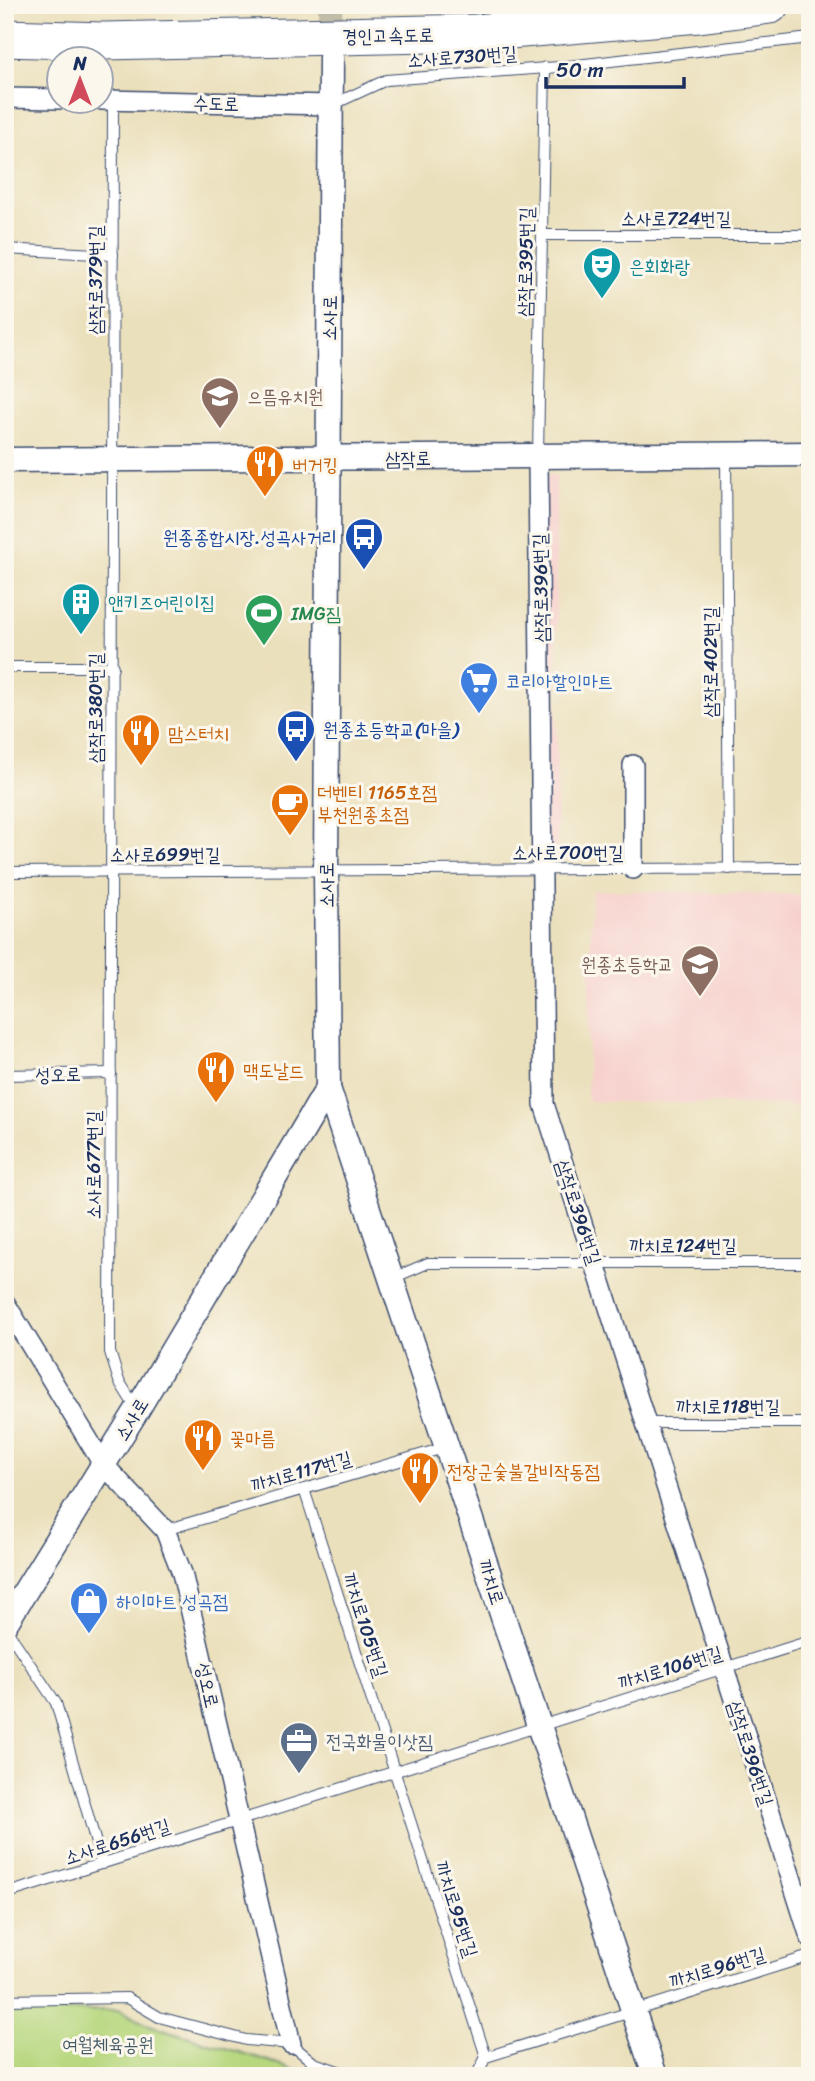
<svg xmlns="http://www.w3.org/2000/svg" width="815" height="2081" font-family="Sriracha,'Poor Story',sans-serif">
<rect width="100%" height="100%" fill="#fbf7ec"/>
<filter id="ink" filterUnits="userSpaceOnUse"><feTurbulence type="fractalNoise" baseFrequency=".0143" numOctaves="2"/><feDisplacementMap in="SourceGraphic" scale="14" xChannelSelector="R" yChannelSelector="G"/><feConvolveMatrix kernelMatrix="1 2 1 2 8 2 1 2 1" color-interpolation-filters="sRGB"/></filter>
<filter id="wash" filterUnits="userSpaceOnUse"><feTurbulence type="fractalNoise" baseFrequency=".00686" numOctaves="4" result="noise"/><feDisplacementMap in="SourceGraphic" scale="28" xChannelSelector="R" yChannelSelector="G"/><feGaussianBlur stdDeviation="1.57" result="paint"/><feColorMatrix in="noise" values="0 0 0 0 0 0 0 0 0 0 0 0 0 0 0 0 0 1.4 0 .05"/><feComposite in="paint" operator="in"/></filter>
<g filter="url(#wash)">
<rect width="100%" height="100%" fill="#ebe0bc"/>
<!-- built -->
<g fill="#f7d0cd">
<polygon points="534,475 556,475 557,859 535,859"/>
<polygon points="592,890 810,895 810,1106 587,1101"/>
</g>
<!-- green -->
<polygon fill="#b7d77e" stroke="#69836e" stroke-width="2" points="119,2010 146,2024 275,2063 310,2076 5,2076 5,2012"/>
</g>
<g filter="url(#ink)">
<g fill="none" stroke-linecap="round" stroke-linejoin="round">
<!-- tertiary-tunnel -->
<polyline stroke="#c1bda9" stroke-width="24" stroke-dasharray="24 12" stroke-linecap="butt" points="330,5 331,50"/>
<defs>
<g id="service">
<polyline points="113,100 110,1352 119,1381 137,1410"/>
<polyline points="332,105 386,80 559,67 810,38"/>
<polyline points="543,235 810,235"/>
<polyline points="5,249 113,255"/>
<polyline points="538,455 545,67"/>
<polyline points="726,456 729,869"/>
<polyline points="5,667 113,667"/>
<polyline points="5,872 810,868"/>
<polyline points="5,1075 111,1073"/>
<polyline points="393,1278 428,1263 810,1263"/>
<polyline points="646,1423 810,1423"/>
<polyline points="304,1489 486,2057"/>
<polyline points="165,1530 447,1447"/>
<polyline points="5,1627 56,1703 102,1864"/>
<polyline points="5,1894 810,1641"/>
<polyline points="5,2000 127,1998 159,2017 246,2040 291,2044 314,2063 353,2076"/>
<polyline points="476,2076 486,2057 810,1956"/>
</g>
<g id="minor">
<polyline points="5,98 60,99"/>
<polyline points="102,100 331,105"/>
<polyline points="538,457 544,1104 810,1937"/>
<polyline points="633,765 633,869"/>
<polyline points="5,1303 103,1464 165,1530 182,1573 291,2044"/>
</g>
<g id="tertiary">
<polyline points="5,460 810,454"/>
<polyline points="328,1088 655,2076"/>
<polyline points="5,1624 137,1410 328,1088 326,870 331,58"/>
</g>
<polyline id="motorway" points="5,38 104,41 476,33 699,14 770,5"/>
</defs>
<!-- service casing -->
<use href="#service" stroke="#3a4a6c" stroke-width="12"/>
<!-- minor casing -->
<use href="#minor" stroke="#3a4a6c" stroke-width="22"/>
<!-- tertiary casing -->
<use href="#tertiary" stroke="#3a4a6c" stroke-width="27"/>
<!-- motorway casing -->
<use href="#motorway" stroke="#3a4a6c" stroke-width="39"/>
<!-- service -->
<use href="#service" stroke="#fff" stroke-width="10"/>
<!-- minor -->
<use href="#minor" stroke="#fff" stroke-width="19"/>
<!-- tertiary -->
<use href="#tertiary" stroke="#fff" stroke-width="24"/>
<!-- motorway -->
<use href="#motorway" stroke="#fff" stroke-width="37"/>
</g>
</g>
<!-- icons -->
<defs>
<symbol id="theatre-pin" viewBox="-11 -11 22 30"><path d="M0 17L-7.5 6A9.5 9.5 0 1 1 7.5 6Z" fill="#0f9aa8" stroke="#fbf7ec"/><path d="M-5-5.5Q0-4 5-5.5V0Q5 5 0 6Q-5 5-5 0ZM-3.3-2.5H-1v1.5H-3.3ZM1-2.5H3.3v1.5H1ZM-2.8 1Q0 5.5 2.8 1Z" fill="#fff"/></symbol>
<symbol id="school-pin" viewBox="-11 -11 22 30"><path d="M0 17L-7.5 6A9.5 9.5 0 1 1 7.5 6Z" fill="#8d6e63" stroke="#fbf7ec"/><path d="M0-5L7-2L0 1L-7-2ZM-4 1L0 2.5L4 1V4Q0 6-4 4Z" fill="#fff"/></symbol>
<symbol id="restaurant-pin" viewBox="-11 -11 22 30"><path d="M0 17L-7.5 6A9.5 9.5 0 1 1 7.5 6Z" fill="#e8710a" stroke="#fbf7ec"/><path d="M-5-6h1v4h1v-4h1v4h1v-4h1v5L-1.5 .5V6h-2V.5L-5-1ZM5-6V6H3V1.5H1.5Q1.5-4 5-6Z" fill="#fff"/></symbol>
<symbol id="bus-pin" viewBox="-11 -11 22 30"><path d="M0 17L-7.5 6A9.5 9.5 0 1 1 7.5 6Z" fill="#1a4fb4" stroke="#fbf7ec"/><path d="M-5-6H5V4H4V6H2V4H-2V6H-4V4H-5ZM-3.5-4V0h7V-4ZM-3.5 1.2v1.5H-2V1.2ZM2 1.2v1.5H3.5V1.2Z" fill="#fff"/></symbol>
<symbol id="building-pin" viewBox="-11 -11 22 30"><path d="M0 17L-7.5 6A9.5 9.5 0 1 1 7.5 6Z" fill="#0f9aa8" stroke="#fbf7ec"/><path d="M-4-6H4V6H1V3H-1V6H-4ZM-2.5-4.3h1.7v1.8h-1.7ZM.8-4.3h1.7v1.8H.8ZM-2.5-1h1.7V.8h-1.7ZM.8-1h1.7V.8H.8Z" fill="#fff"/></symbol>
<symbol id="stadium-pin" viewBox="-11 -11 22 30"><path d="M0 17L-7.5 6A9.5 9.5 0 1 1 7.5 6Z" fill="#2e9e5b" stroke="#fbf7ec"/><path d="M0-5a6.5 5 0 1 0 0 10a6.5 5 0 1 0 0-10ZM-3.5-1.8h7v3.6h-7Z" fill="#fff"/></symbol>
<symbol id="supermarket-pin" viewBox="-11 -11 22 30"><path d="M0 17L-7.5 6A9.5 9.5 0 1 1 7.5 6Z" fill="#3f7fe0" stroke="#fbf7ec"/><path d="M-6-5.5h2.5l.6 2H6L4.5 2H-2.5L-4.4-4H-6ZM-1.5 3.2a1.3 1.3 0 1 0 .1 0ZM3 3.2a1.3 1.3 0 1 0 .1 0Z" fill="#fff"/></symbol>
<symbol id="cafe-pin" viewBox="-11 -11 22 30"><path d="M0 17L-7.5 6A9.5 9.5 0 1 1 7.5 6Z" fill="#e8710a" stroke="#fbf7ec"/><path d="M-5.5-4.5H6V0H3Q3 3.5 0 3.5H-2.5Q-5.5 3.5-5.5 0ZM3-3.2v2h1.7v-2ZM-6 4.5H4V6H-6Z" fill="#fff"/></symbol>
<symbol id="shop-pin" viewBox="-11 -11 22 30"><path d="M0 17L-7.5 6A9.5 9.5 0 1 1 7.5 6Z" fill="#3f7fe0" stroke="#fbf7ec"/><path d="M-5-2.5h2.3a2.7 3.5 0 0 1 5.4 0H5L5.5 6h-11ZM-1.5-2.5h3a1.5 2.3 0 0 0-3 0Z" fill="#fff"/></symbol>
<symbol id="office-pin" viewBox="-11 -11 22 30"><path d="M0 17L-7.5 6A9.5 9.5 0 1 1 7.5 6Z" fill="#5c6f8a" stroke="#fbf7ec"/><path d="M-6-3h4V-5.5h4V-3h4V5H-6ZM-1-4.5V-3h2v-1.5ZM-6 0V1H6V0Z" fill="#fff"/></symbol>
</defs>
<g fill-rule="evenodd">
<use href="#theatre-pin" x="580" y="244" width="44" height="60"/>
<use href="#school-pin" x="198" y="374" width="44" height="60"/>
<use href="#restaurant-pin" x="243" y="442" width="44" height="60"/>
<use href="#bus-pin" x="342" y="515" width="44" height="60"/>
<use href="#building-pin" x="59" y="580" width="44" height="60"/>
<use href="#stadium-pin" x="242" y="591" width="44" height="60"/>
<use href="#supermarket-pin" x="457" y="659" width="44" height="60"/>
<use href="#bus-pin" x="274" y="707" width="44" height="60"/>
<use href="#restaurant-pin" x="119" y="711" width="44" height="60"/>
<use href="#cafe-pin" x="268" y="781" width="44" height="60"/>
<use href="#school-pin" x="678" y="942" width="44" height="60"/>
<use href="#restaurant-pin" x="194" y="1048" width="44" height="60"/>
<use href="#restaurant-pin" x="181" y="1416" width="44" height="60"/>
<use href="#restaurant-pin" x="398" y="1449" width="44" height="60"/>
<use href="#shop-pin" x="67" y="1579" width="44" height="60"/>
<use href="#office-pin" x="277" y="1719" width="44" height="60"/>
</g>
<g text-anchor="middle" stroke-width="6" stroke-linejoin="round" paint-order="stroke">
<!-- street labels -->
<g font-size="19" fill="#1b2f5e" stroke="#fbf7ec">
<text transform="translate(388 35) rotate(-1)" y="7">경인고속도로</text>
<text transform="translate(462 56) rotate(-4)" y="7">소사로730번길</text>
<text transform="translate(216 103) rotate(1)" y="7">수도로</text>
<text x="676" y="225">소사로724번길</text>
<text transform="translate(525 262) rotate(-89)" y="7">삼작로395번길</text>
<text transform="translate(95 280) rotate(-90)" y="7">삼작로379번길</text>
<text transform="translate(329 318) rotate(-89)" y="7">소사로</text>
<text transform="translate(408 458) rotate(-1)" y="7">삼작로</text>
<text transform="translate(540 588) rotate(-91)" y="7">삼작로396번길</text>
<text transform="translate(710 662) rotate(-90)" y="7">삼작로402번길</text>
<text transform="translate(95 708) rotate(-90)" y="7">삼작로380번길</text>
<text x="568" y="859">소사로700번길</text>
<text x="165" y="861">소사로699번길</text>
<text transform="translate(326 885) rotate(-90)" y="7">소사로</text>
<text transform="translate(58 1074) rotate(-1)" y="7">성오로</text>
<text transform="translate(93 1165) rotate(-90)" y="7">소사로677번길</text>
<text transform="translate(579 1212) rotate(72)" y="7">삼작로396번길</text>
<text x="683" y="1252">까치로124번길</text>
<text x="728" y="1413">까치로118번길</text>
<text transform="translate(131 1419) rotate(-59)" y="7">소사로</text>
<text transform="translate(301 1471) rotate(-16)" y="7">까치로117번길</text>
<text transform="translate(492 1582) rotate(72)" y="7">까치로</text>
<text transform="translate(366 1625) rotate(72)" y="7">까치로105번길</text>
<text transform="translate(670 1667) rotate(-17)" y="7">까치로106번길</text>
<text transform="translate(208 1685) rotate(77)" y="7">성오로</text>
<text transform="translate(751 1753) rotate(72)" y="7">삼작로396번길</text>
<text transform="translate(117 1841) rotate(-18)" y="7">소사로656번길</text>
<text transform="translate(457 1909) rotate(72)" y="7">까치로95번길</text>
<text transform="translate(717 1967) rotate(-17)" y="7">까치로96번길</text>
</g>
<!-- culture labels -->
<g font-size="19" fill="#0d838f" stroke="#fbf7ec" text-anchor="start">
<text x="629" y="273">은회화랑</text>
<text x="108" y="609">앤키즈어린이집</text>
</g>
<!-- education labels -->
<g font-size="19" fill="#785e54" stroke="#fbf7ec" text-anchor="start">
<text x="247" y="403">으뜸유치원</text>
<text x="673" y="971" text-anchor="end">원종초등학교</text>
</g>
<!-- food labels -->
<g font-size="19" fill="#c56008" stroke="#fbf7ec" text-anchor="start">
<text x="292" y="471">버거킹</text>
<text x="168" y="740">맘스터치</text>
<text x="317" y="799">더벤티 1165호점<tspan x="317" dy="22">부천원종초점</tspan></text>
<text x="243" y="1077">맥도날드</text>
<text x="230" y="1445">꽃마름</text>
<text x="447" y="1478">전장군숯불갈비작동점</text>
</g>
<!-- transit labels -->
<g font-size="19" fill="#164399" stroke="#fbf7ec" text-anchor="end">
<text x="337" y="544">원종종합시장.성곡사거리</text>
<text x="323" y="736" text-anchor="start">원종초등학교(마을)</text>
</g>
<!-- leisure labels -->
<g font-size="19" fill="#27864d" stroke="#fbf7ec" text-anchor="start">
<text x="291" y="620">IMG짐</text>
</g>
<!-- shop labels -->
<g font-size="19" fill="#366cbe" stroke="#fbf7ec" text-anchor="start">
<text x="506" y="688">코리아할인마트</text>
<text x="116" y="1608">하이마트 성곡점</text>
</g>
<!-- service labels -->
<g font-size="19" fill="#4e5e75" stroke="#fbf7ec" text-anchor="start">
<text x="326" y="1748">전국화물이삿짐</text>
</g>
<!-- park labels -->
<g font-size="19" fill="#425966" stroke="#fbf7ec">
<text x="108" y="2051">여월체육공원</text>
</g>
</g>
<!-- margin -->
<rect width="815" height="2081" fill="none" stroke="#fbf7ec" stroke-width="28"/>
<!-- north arrow -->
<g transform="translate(80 80)"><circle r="33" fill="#fbf7ec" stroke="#a1a7b3" stroke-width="2"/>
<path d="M0-5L12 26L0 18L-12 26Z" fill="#d1495b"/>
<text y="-10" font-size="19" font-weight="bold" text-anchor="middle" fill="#1b2f5e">N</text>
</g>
<!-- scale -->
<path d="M546 77v10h138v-10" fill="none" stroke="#1b2f5e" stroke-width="3.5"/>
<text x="556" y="77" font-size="21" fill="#1b2f5e" stroke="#fbf7ec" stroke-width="5" paint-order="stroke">50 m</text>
</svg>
